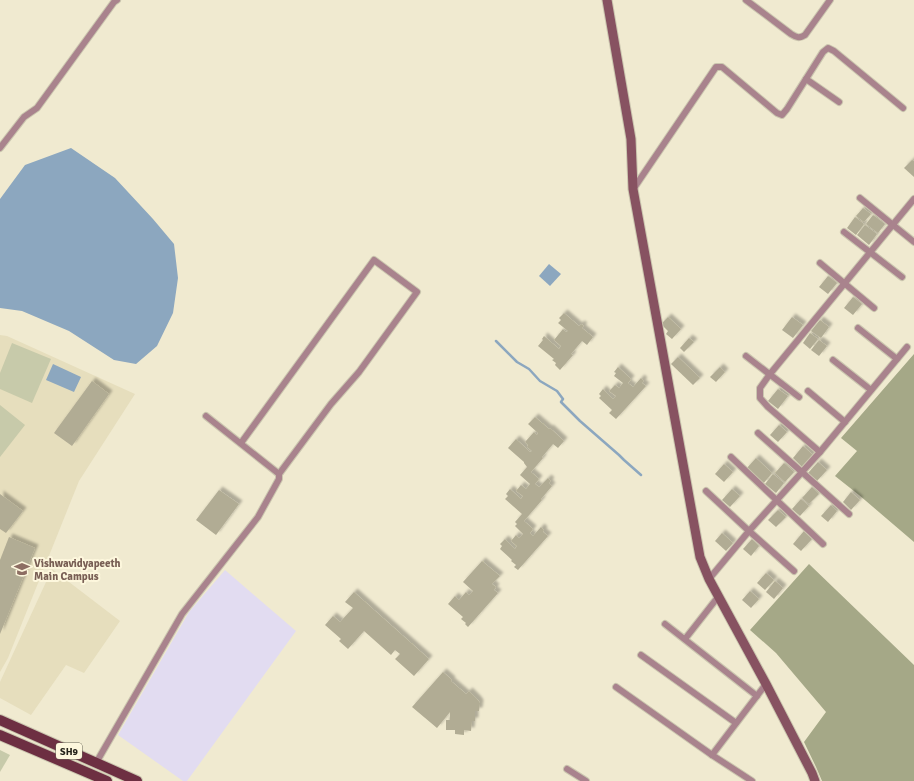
<svg xmlns="http://www.w3.org/2000/svg" width="914" height="781" font-family="Signika,sans-serif">
<defs>
<filter id="shadow"><feDropShadow dx="3.5" dy="-3.5" stdDeviation="1" flood-color="#0004"/></filter>
</defs>
<rect width="100%" height="100%" fill="#f0ead0"/>
<!-- commercial -->
<polygon fill="#e2dcf1" points="225,570 296,631 187,781 183,781 118,735 189,612"/>
<!-- built -->
<g fill="#e6debd">
<polygon points="0,335 7,336 135,394 79,481 8,658 0,672"/>
<polygon points="52,569 120,621 84,673 66,665 31,715 0,698 0,682"/>
</g>
<!-- green -->
<g fill="#c7caaa">
<polygon points="12,343 51,359 32,403 0,389 0,373"/>
<polygon points="0,405 25,425 0,457"/>
<polygon points="0,750 10,755 0,772"/>
</g>
<!-- forest -->
<g fill="#a5a887">
<polygon points="914,354 914,542 859,495 835,476 857,451 841,438"/>
<polygon points="809,564 914,665 914,781 822,781 816,767 804,742 826,712 776,653 750,630"/>
</g>
<!-- water -->
<g fill="#8ca7bf">
<polygon points="71,148 115,178 153,219 174,244 178,278 173,313 157,346 136,364 114,360 69,331 22,311 0,308 0,199 25,165"/>
<polygon points="549,264 561,274 550,286 539,276"/>
<polygon points="53,364 81,377 74,392 46,380"/>
</g>
<g fill="none" stroke-linecap="round" stroke-linejoin="round">
<!-- stream -->
<polyline stroke="#8ca7bf" stroke-width="2.5" points="496,341 517,362 529,369 540,381 557,391 563,399 561,402 580,421 619,455 624,460 641,475"/>
</g>
<!-- building -->
<g fill="#b1ac94" filter="url(#shadow)">
<polygon points="912,160 914,161 914,177 904,168"/>
<polygon points="863,208 871,214 864,222 856,216"/>
<polygon points="873,215 885,224 878,233 866,224"/>
<polygon points="855,217 864,224 856,235 847,228"/>
<polygon points="865,225 877,234 869,245 857,235"/>
<polygon points="828,276 837,283 828,294 819,287"/>
<polygon points="853,297 862,304 853,315 844,308"/>
<polygon points="564,313 579,326 581,324 584,326 582,328 593,337 587,345 582,341 571,354 573,355 560,370 555,365 556,363 552,360 554,359 538,346 543,340 542,339 544,336 559,349 561,346 554,340 563,329 566,332 568,331 558,323 561,320 559,318"/>
<polygon points="668,317 681,329 672,339 666,334 668,331 661,324"/>
<polygon points="792,317 803,325 793,338 782,330"/>
<polygon points="820,320 829,327 821,338 811,331"/>
<polygon points="810,333 818,339 810,349 803,343"/>
<polygon points="689,338 694,342 684,352 680,348"/>
<polygon points="819,340 827,346 819,356 811,350"/>
<polygon points="678,357 700,378 693,385 671,364"/>
<polygon points="618,367 631,379 628,383 633,387 641,378 644,381 642,383 646,386 616,419 609,413 612,410 599,398 601,396 599,394 603,389 613,399 616,396 609,391 615,385 619,388 623,383 614,376 616,373 614,372"/>
<polygon points="720,367 725,372 716,382 710,377"/>
<polygon points="92,381 109,394 72,446 54,433"/>
<polygon points="778,389 788,396 778,409 768,401"/>
<polygon points="535,417 549,429 550,428 564,441 558,448 553,444 542,457 543,458 531,472 539,479 535,484 539,487 548,478 551,481 549,483 552,486 541,499 542,500 524,521 533,529 530,533 533,536 541,527 544,530 543,532 548,536 518,570 514,567 516,565 511,561 512,560 500,549 502,546 500,544 505,539 515,549 517,546 511,541 516,535 519,538 523,534 515,526 517,524 515,522 522,514 505,499 508,496 506,494 510,489 521,499 523,496 516,491 521,485 526,489 530,484 520,475 527,467 524,463 524,462 508,448 516,439 530,452 532,451 527,447 528,445 525,442 534,432 537,435 538,433 528,424"/>
<polygon points="779,425 787,432 778,442 770,435"/>
<polygon points="803,446 813,455 802,467 793,458"/>
<polygon points="756,458 772,473 763,484 746,469"/>
<polygon points="818,462 827,470 817,481 808,473"/>
<polygon points="784,463 794,472 785,482 775,473"/>
<polygon points="724,464 733,472 724,482 715,474"/>
<polygon points="773,474 784,483 776,493 765,484"/>
<polygon points="812,487 819,494 809,504 802,498"/>
<polygon points="732,489 740,496 730,507 722,500"/>
<polygon points="219,490 239,504 216,535 196,520"/>
<polygon points="851,492 860,500 851,510 843,502"/>
<polygon points="0,494 23,511 6,533 0,529"/>
<polygon points="801,499 809,506 800,516 792,509"/>
<polygon points="831,505 837,511 828,522 821,516"/>
<polygon points="778,510 786,517 776,527 768,520"/>
<polygon points="804,531 812,539 801,551 793,544"/>
<polygon points="722,533 733,543 726,551 715,541"/>
<polygon points="9,537 35,548 0,634 0,560"/>
<polygon points="752,539 759,546 751,556 743,549"/>
<polygon points="482,561 500,576 492,584 496,587 494,590 498,593 468,627 465,624 466,623 461,619 463,617 448,604 455,596 459,600 466,592 469,595 473,591 463,582"/>
<polygon points="766,573 774,580 765,590 757,583"/>
<polygon points="775,581 783,588 774,599 766,592"/>
<polygon points="750,591 759,599 751,608 742,600"/>
<polygon points="354,592 429,659 414,676 395,659 400,654 395,650 391,655 364,631 348,649 339,641 341,639 325,625 333,616 340,622 353,608 345,602"/>
<polygon points="443,672 452,680 451,681 466,694 469,691 477,699 480,703 479,711 475,711 475,721 472,721 471,731 464,730 464,735 455,734 455,730 446,730 446,720 450,720 450,712 437,728 412,707"/>
</g>
<g fill="none" stroke-linecap="round" stroke-linejoin="round">
<defs>
<g id="minor">
<path d="M746 0 791 34C796 37 799 39 805 35L830 0"/>
<polyline points="806,79 839,102"/>
<polyline points="0,148 24,117 37,108 114,2 117,0"/>
<polyline points="634,188 716,67 722,67 777,113 782,115 787,109 823,52 828,48 834,51 903,108"/>
<polyline points="860,198 914,242"/>
<polyline points="844,232 902,277"/>
<polyline points="820,263 874,308"/>
<polyline points="858,328 897,359"/>
<polyline points="746,356 799,397"/>
<polyline points="833,360 871,390"/>
<polyline points="808,391 845,422"/>
<polyline points="206,416 279,474"/>
<polyline points="758,433 849,514"/>
<polyline points="820,452 907,347"/>
<polyline points="731,457 823,544"/>
<polyline points="706,491 749,531 709,579"/>
<polyline points="794,571 749,531 820,452 768,407 760,398 760,388 770,374 914,199"/>
<polyline points="665,624 757,696"/>
<polyline points="685,639 718,597"/>
<polyline points="641,655 736,723"/>
<polyline points="616,687 712,755 752,781"/>
<polyline points="712,755 766,684"/>
<polyline points="96,763 182,614 258,517 279,479 279,474 331,404 359,372 417,292 374,260 241,443"/>
<polyline points="567,769 586,781"/>
</g>
<polyline id="secondary" points="607,0 631,139 633,189 700,557 709,579 766,684 812,773 815,781"/>
<g id="primary">
<polyline points="0,720 137,781"/>
<polyline points="0,735 107,781"/>
</g>
</defs>
<!-- minor casing -->
<use href="#minor" stroke="#cbc6af" stroke-width="8"/>
<!-- secondary casing -->
<use href="#secondary" stroke="#cbc6af" stroke-width="11"/>
<!-- primary casing -->
<use href="#primary" stroke="#cbc6af" stroke-width="12"/>
<!-- minor -->
<use href="#minor" stroke="#a9838d" stroke-width="6"/>
<!-- secondary -->
<use href="#secondary" stroke="#875261" stroke-width="9"/>
<!-- primary -->
<use href="#primary" stroke="#6d2f42" stroke-width="10"/>
</g>
<!-- icons -->
<defs>
<symbol id="school-bare" viewBox="-9 -9 18 18"><path d="M0-5L7-2L0 1L-7-2ZM-4 1L0 2.5L4 1V4Q0 6-4 4Z" fill="#8d6e63" stroke="#fdf7dd" stroke-width="2.5" paint-order="stroke"/></symbol>
</defs>
<g fill-rule="evenodd">
<use href="#school-bare" x="11" y="558" width="22" height="22"/>
</g>
<g text-anchor="middle" stroke-width="4" stroke-linejoin="round" paint-order="stroke">
<!-- shield labels -->
<rect fill="#fdf7dd" stroke="#656254" stroke-width="1" x="56" y="743" width="26" height="16" rx="3"/>
<g font-size="10" font-weight="bold" fill="#242219">
<text x="69" y="755">SH9</text>
</g>
<!-- education labels -->
<g font-size="11" font-weight="bold" fill="#785e54" stroke="#fdf7dd" text-anchor="start">
<text x="34" y="567">Vishwavidyapeeth<tspan x="34" dy="13">Main Campus</tspan></text>
</g>
</g>
</svg>
